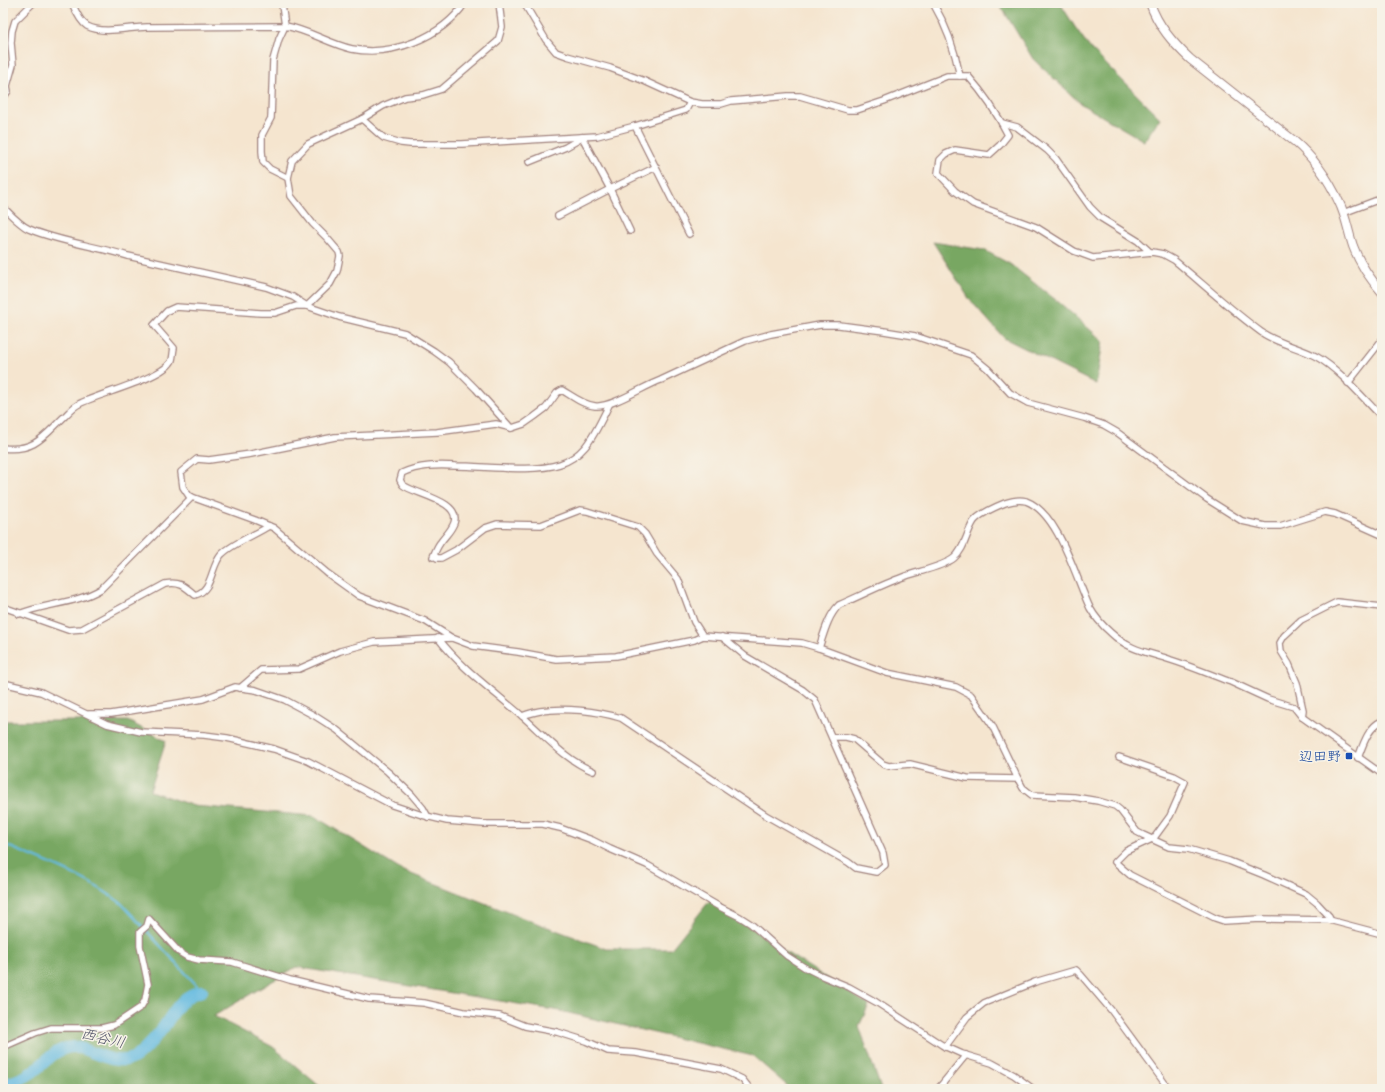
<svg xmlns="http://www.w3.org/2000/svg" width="1385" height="1092" font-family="Dekko,'Klee One',sans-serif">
<rect width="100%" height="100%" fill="#f7f3e8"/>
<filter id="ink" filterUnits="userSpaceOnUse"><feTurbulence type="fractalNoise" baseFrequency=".025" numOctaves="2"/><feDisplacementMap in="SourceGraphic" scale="8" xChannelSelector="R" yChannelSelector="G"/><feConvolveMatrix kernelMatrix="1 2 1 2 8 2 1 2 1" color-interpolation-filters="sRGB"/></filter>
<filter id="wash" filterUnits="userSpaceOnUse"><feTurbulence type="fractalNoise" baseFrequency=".012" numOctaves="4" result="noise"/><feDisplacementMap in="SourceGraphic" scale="16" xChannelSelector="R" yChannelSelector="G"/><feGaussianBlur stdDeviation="0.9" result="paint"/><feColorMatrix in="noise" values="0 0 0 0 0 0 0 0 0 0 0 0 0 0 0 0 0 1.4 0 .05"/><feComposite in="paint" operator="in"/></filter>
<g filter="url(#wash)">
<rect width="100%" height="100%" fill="#f5e5cf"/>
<!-- forest -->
<g fill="#78a762" stroke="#616346">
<polygon points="999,3 1060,3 1075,27 1090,48 1160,118 1144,141 1081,104 1033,59"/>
<polygon points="933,242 984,250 1010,264 1061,304 1103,341 1096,384 1004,338 970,300"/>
<polygon points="3,721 128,721 166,741 150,791 194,806 314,816 401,870 515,915 607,949 671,949 711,899 784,951 869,1005 859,1026 881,1089 791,1089 753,1056 560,1011 296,967 214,1016 273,1047 323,1089 3,1089"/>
</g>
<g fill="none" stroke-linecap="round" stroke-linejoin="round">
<!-- stream -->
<path stroke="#63bae0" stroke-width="2" d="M3 844C45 862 84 875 121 903L202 991"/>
<!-- river -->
<path stroke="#63bae0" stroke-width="12" d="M3 1085C12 1082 23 1079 31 1073 45 1063 56 1047 74 1047 78 1047 82 1049 86 1050 102 1056 123 1067 138 1055 147 1047 156 1037 163 1028 174 1012 181 995 202 991"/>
</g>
</g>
<g filter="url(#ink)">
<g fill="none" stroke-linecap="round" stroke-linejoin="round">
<defs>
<g id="street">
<path d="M72 3C75 10 80 22 87 26 105 35 128 27 147 27 193 27 239 26 285 26 309 30 329 44 352 49 392 57 442 37 465 3"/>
<polyline points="280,3 282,5 285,26 279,39 273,60 271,118 262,135 262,151 263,162 270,169 288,178"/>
<path d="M524 3 546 40 556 52 567 56 610 68 642 80 690 102 702 104H721L731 101 788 96H800L848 110H857L884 101 947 76H968C984 94 997 113 1008 135L1000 145 989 155 955 150 946 154 940 160 938 173 955 191 973 204 1036 227 1074 251 1093 258 1152 252 1163 254 1174 260C1203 284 1231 310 1261 332 1278 344 1299 347 1317 357 1339 369 1364 399 1382 417"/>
<path d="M933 3C946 25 955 51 960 76"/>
<polyline points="3,74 7,86"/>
<polyline points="3,98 8,91 7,86 13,65 11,43 12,31 15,21 33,3"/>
<polyline points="362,119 380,135 384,138 401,143 410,144 462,144 597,136 635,126 686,110 690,102"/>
<polyline points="1002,123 1017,127 1047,150 1056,159 1090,207 1101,218 1138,241 1150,252"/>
<polyline points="635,126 689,234"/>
<polyline points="582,137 610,189 630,231"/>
<polyline points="529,162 566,147 580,139"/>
<path d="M3 207C10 214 20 225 29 229 60 242 96 246 128 256L266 287 293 297 307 306"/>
<polyline points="1343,213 1380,199 1382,202"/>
<polyline points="558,216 610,189 656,167"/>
<polyline points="307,306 330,284 337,271 340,256 339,252 327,238 313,224 291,196 288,178 292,161 308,144 362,119 383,106 405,97 423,95 442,89 498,41 502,27 499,3"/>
<polyline points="1348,383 1382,340"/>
<path d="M609 405C602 419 595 435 585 447 579 454 569 461 560 464 532 473 486 466 456 466 438 465 419 465 402 473L400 480C401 482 402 484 403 485 414 494 462 501 454 523 451 531 445 536 440 543 437 547 435 552 433 557L435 556 437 558H441L456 550 485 528 497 524 541 525 580 510 587 511 638 527 645 534 657 554 678 579 694 622 703 636"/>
<path d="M3 448C35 452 44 436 65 416 69 412 73 407 79 404 97 394 165 378 172 360 173 357 173 352 174 348L154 325 167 311 176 307 261 313H275L296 306H307L339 317 405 333 434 351 449 362 476 389 511 428"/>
<path d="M3 607 68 630 82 629 165 584C179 581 185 586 195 595 213 590 210 568 221 555 231 544 255 535 269 526"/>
<path d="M19 614C46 603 76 604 101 589L192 497"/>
<path d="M438 638C461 668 492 690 521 715 543 734 565 760 593 771"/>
<path d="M819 648C824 633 828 616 839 605 860 596 881 585 903 577 916 572 943 567 954 558 965 549 966 533 974 521 981 513 995 507 1005 503 1011 501 1019 499 1026 501 1059 513 1076 579 1090 608 1095 617 1103 626 1111 633 1130 651 1148 652 1171 660 1190 666 1209 674 1228 681L1231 682 1268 699 1294 707 1302 717 1382 774"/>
<polyline points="3,683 41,692 107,724 141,732 204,735 227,738 274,749 308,761 392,805 422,815 447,821 484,824 543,824 560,828 592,840 610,849 647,865 718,906 740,917 751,924 787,956 804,967 820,975 849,987 876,1002 942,1045 962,1054 992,1063 1014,1075 1033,1089"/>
<polyline points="240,688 261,670 299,669 340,651 374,642 452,638"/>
<polyline points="89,714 111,714 203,699 235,687 256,690 285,700 315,716 337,730 388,772 412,795 423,808 428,817"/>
<path d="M522 716C528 714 534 712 540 711 565 707 597 711 621 718L767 816 848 862 856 868 876 872 885 865 883 853 815 700 803 690 745 656 722 637"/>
<polyline points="1302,717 1303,710 1297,683 1289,664 1281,651 1280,643 1284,636 1301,620 1337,602 1382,607"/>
<polyline points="832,737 846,737 854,739 883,764 889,766 910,764 967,778 1018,779"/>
<polyline points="1119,757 1174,776 1185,782 1170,816 1154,838 1126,851 1115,862 1130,875 1215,918 1224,921 1261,919 1329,920 1382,934"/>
<path d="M1358 758C1363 745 1368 727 1382 721"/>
<path d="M1330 920 1329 916 1317 903 1306 894 1264 875 1229 861 1188 849 1169 847 1143 835 1137 832 1120 810 1115 806 1098 801 1074 797 1032 795 1023 788 1018 779 992 725 971 695 956 687 887 673 819 648 802 643 703 636 694 640 616 656 556 659 518 652 473 646 452 638 425 621 359 596 327 573 274 528 255 520 189 496 183 487 181 472 197 459 209 460 251 454 335 437 437 432 496 424 512 428 524 424 534 417 546 408 557 393 562 390C572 396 583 405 595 406 611 408 644 386 661 380L745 341 771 334 820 325H839L884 331 915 336 971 355 988 369 1010 393 1028 403 1084 418 1104 425 1118 433 1207 499 1242 521 1265 526H1280L1325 512 1335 514 1382 535"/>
<polyline points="3,1047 35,1033 51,1028 102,1028 114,1025 141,1007 145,1000 148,984 140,946 140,932 147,926 149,919 179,952 187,957 199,960 232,962 290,980 369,999 424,1003 464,1012 500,1016 525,1026 557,1032 586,1041 608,1051 636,1053 721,1069 742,1079 750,1089"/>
<polyline points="945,1047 967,1017 984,1003 1035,982 1076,970 1081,975 1111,1010 1169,1089"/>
<polyline points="938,1089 966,1055"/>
</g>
<path id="secondary" d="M1150 3C1158 26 1173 43 1190 59L1294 141C1314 158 1328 178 1339 202 1346 216 1348 231 1353 246 1359 262 1370 279 1382 292"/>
</defs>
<!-- street casing -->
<use href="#street" stroke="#a0827d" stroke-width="8"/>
<!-- secondary casing -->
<use href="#secondary" stroke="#a0827d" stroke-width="10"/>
<!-- street -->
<use href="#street" stroke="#fff" stroke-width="5.5"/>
<!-- secondary -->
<use href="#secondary" stroke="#fff" stroke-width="8"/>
</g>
</g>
<!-- markers -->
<rect fill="#1a4fb4" stroke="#f7f3e8" stroke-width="1.5" x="1345" y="752" width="8" height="8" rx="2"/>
<g text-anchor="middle" stroke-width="3" stroke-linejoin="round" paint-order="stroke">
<!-- transit labels -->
<g font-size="14" fill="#164399" stroke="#f7f3e8" text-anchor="end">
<text x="1341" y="761">辺田野</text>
</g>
<!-- water labels -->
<g font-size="15" font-style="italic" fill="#53556a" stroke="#f7f3e8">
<text transform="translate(103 1038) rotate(13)" y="5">西谷川</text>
</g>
</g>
<!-- margin -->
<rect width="1385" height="1092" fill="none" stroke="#f7f3e8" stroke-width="16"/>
</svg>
